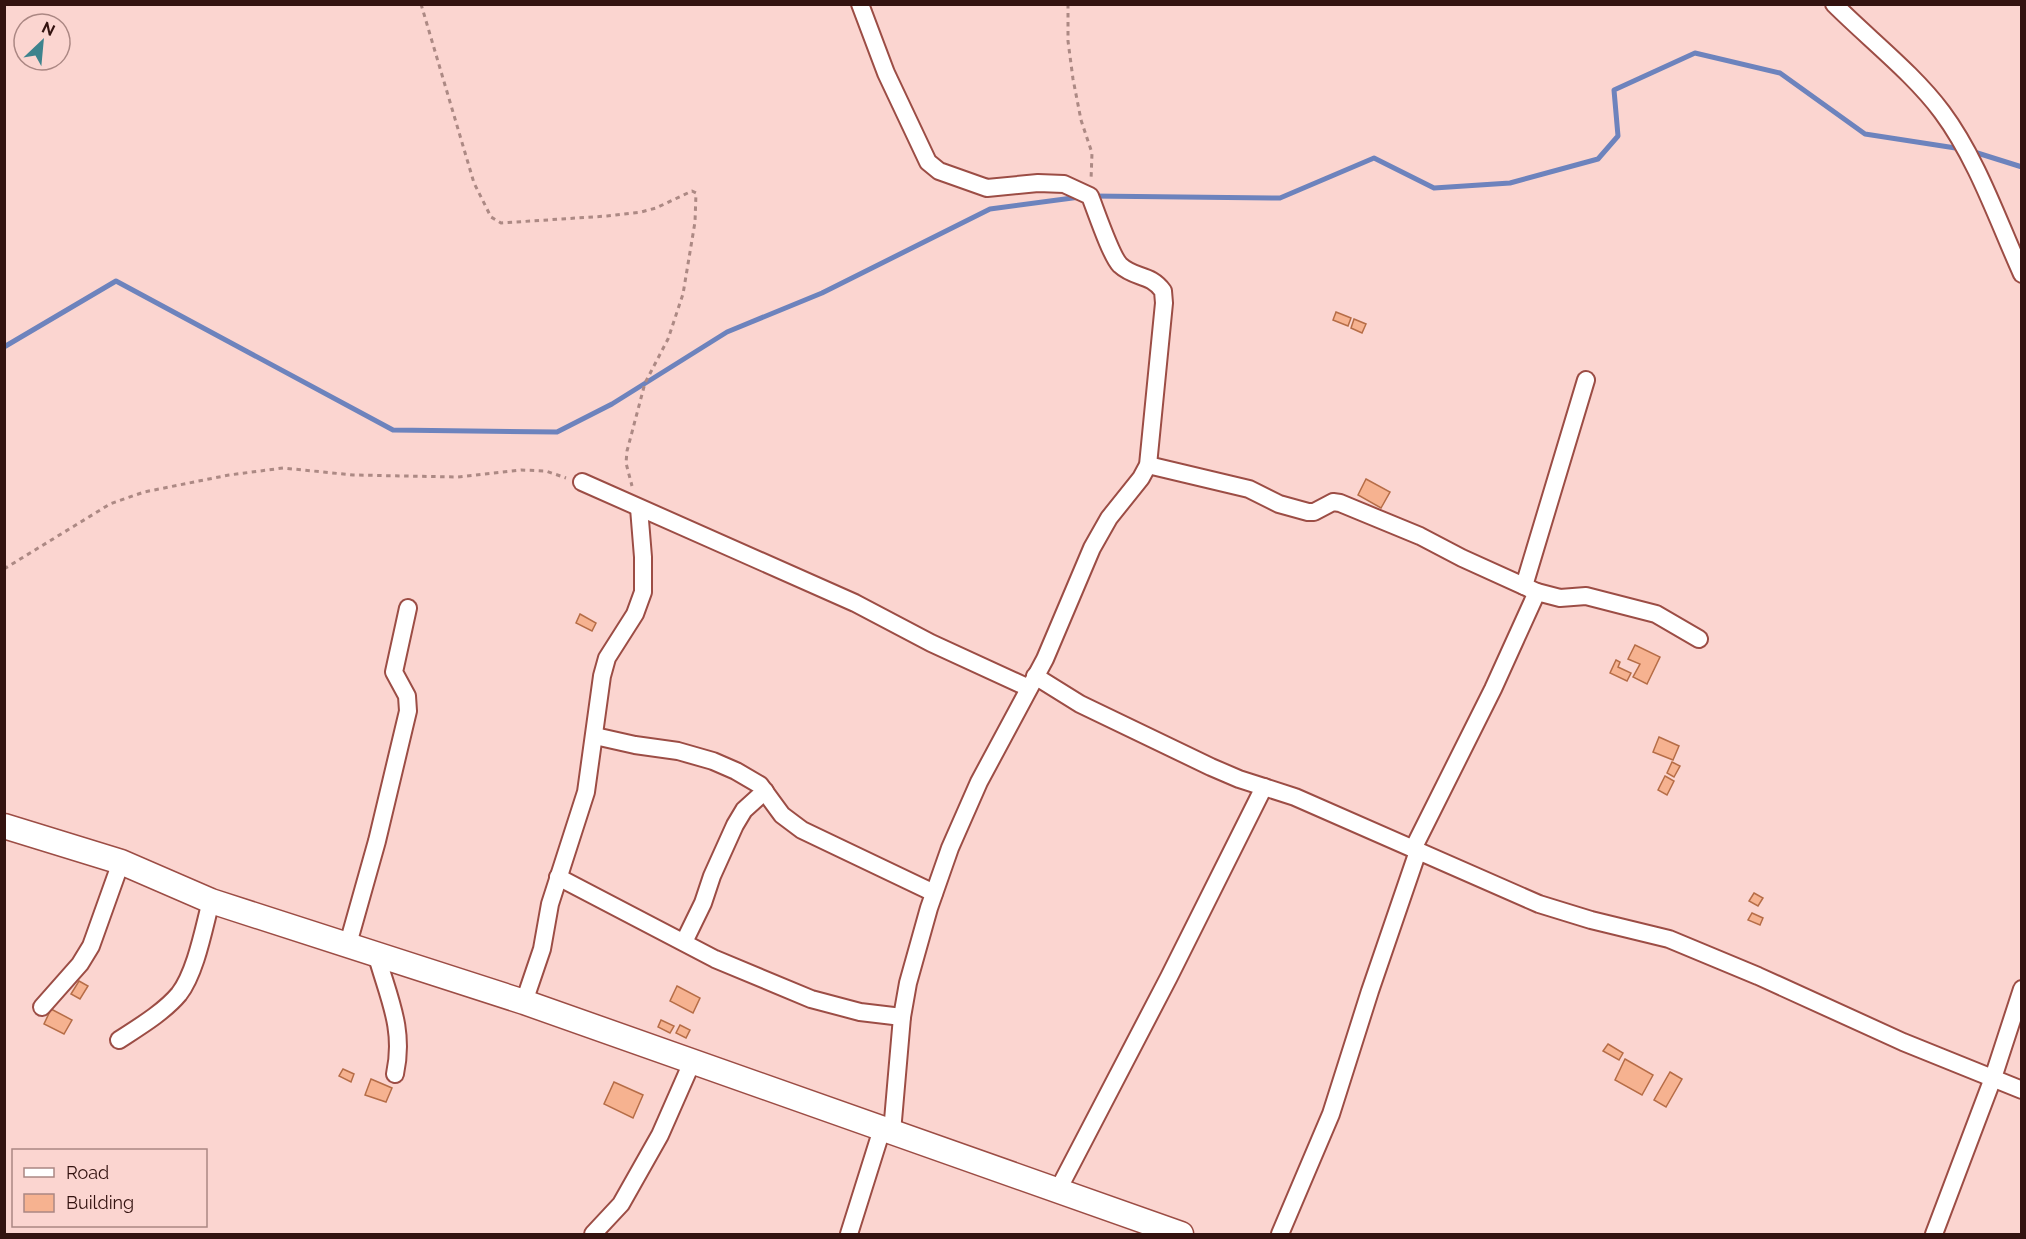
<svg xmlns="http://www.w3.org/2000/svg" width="2026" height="1239" font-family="Raleway,sans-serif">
<rect width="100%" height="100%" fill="#fbd5d0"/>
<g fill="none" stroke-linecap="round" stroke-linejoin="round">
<!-- stream -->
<g stroke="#6d83bd" stroke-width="5">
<polyline points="1971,151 2022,167"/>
<polyline points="1092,196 1280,198 1374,158 1434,188 1510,183 1598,159 1618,136 1614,90 1695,53 1780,73 1865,134 1962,149"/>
<polyline points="4,347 116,281 393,430 557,432 612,404 727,332 822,293 990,209 1080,197"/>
</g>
</g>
<!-- building -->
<g fill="#f6b290" stroke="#b66d47" stroke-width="1.5">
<polygon points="1336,312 1351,318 1348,326 1333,320"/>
<polygon points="1354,319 1366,324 1362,333 1351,328"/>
<polygon points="1366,479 1390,492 1381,508 1358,495"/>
<polygon points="580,614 596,623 592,631 576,623"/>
<polygon points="1635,645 1660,657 1647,684 1633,677 1640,664 1628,659"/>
<polygon points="1616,660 1620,662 1618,667 1631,673 1627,681 1610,673"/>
<polygon points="1659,737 1679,746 1673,760 1653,752"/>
<polygon points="1672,762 1680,766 1674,777 1667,773"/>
<polygon points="1665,776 1674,781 1667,795 1658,790"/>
<polygon points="1754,893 1763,898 1758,906 1749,901"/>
<polygon points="1752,913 1763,918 1760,925 1748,920"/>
<polygon points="79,981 88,986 80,999 71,994"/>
<polygon points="677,986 700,998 693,1013 670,1001"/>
<polygon points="51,1009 72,1020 64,1034 44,1024"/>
<polygon points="661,1020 674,1026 670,1033 658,1027"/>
<polygon points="680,1025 690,1030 686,1038 676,1033"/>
<polygon points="1608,1044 1623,1053 1619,1060 1603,1051"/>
<polygon points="1625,1059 1653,1075 1642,1095 1615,1080"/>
<polygon points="343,1069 354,1074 351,1082 339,1076"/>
<polygon points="1670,1072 1682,1079 1666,1107 1654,1100"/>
<polygon points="371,1079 392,1088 386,1102 365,1095"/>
<polygon points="614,1082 643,1095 633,1118 604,1104"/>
</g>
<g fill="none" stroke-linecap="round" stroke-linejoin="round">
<defs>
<g id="street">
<path d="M860 4 886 73 928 162 939 171 987 188 1038 183 1064 184 1090 196C1096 211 1111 256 1120 265 1135 279 1150 273 1163 291L1164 303 1148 465 1141 478 1109 518 1092 548 1045 659 979 782 950 848 929 908 908 983 902 1017 892 1132"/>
<path d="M1834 4C1869 39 1914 74 1942 112 1977 159 1998 221 2022 274"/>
<polyline points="1148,465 1249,489 1279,504 1308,512 1314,512 1333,502 1340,503 1420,536 1462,558 1537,592 1560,598 1586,596 1656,614 1699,639"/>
<polyline points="582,482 855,603 931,643 1029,688"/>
<polyline points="1524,586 1586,380"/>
<polyline points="1035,676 1080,704 1211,767 1239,779 1295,797 1539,904 1591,920 1669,939 1758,976 1903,1042 2022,1090"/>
<polyline points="595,736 635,745 678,751 713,761 736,771 760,785 782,815 802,830 934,893"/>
<polyline points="1413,849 1493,689 1537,592"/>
<polyline points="558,877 715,959 811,999 860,1012 902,1017"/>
<polyline points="684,942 703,903 712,876 735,825 744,810 765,791"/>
<polyline points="348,944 377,841 408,711 407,696 394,672 408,608"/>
<path d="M376 953C388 997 405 1028 395 1074"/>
<polyline points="524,1002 542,949 550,904 586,792 602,676 607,658 635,614 643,592 643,557 639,508"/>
<polyline points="42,1007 80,964 91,946 121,862"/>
<path d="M119 1040C139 1027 164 1012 179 994 196 972 204 927 211 901"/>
<polyline points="1058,1190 1169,977 1264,787"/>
<polyline points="593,1234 621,1204 660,1135 693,1060"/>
<polyline points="849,1234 882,1129"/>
<polyline points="1280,1234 1331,1114 1370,991 1418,851"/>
<polyline points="1934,1234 1993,1078 2022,989"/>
</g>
<polyline id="secondary" points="4,826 121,862 211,901 524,1002 1181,1234"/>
</defs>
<!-- street casing -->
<use href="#street" stroke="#9c4d45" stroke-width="20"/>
<!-- secondary casing -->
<use href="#secondary" stroke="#9c4d45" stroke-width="27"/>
<!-- path -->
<g stroke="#ac8984" stroke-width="3" stroke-dasharray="4.5 4.5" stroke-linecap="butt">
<polyline points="421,4 474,183 491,217 501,223 607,216 641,212 656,208 692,191 696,193 695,222 683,294 668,339 645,383 627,451 626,463 632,486"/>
<polyline points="1068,4 1068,41 1073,79 1081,120 1092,153 1091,180"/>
<polyline points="4,569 110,504 144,492 229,475 283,468 353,475 458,477 521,470 546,471 566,478"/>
</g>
<!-- street -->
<use href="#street" stroke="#fff" stroke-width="16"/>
<!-- secondary -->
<use href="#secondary" stroke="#fff" stroke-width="24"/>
</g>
<!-- border -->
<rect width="2026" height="1239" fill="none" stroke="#331310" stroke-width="12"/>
<!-- legend -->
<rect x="12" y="1149" width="195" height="78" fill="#fbd5d0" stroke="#ab8783" stroke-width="1.5"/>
<rect x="24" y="1168" width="30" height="9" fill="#ffffff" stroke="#ab8783" stroke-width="1.5"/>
<text x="66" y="1179" font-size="18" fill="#331310">Road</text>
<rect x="24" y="1194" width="30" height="18" fill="#f6b290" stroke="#ab8783" stroke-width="1.5"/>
<text x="66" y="1209" font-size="18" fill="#331310">Building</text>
<!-- north arrow -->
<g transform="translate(42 42) rotate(26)"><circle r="28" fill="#fbd5d0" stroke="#ab8783" stroke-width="1.5"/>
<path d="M0-4.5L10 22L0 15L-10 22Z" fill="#3d838d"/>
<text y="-9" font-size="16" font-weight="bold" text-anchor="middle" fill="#331310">N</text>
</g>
</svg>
